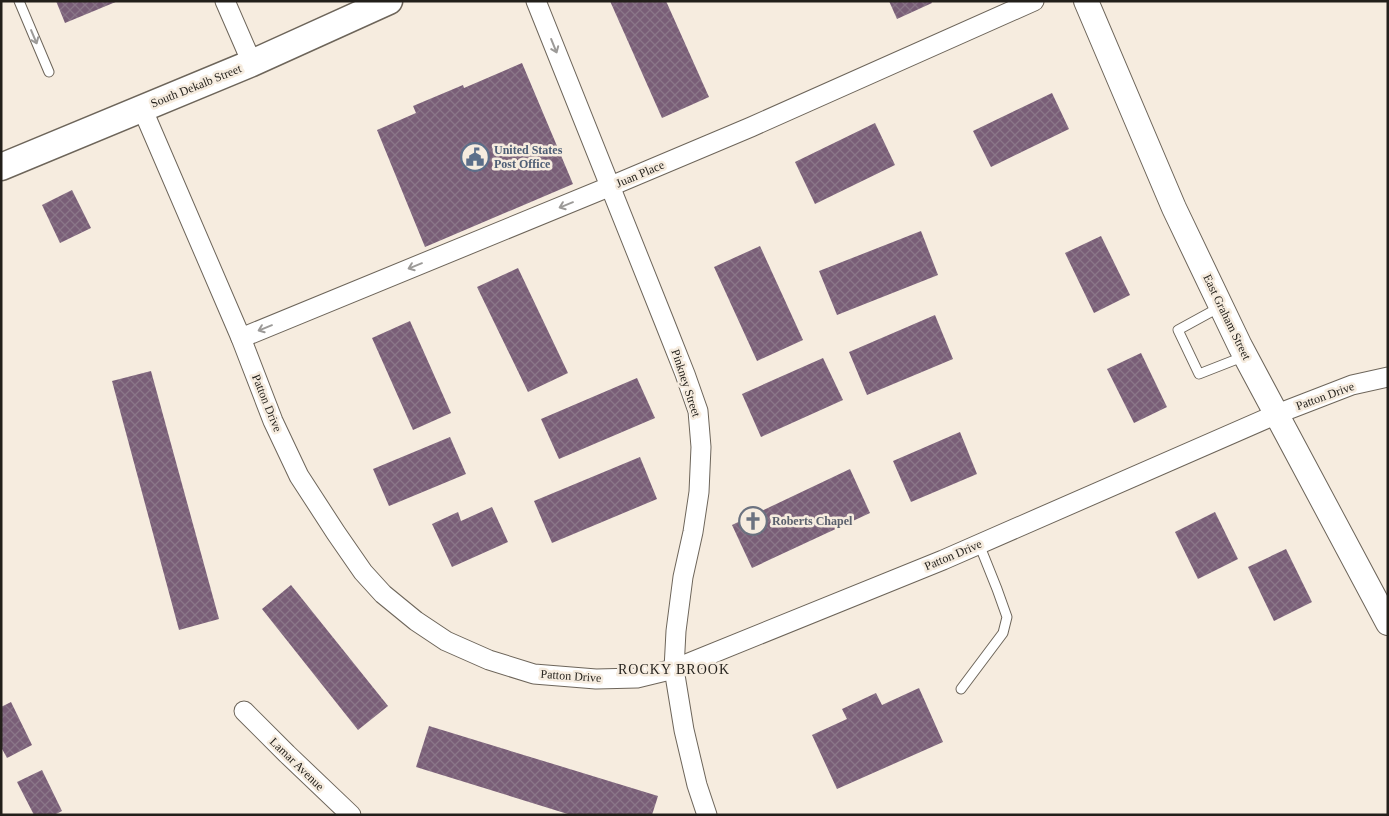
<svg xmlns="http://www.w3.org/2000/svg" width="1389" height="816" font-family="'Times New Roman',serif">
<defs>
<pattern id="building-cross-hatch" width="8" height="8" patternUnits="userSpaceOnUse" patternTransform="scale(1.25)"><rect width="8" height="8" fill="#795e77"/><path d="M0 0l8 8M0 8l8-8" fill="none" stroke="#8a7688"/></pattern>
</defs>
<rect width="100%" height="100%" fill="#f6ecdf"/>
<!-- building -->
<g fill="url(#building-cross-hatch)">
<polygon points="56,1 118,1 65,23"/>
<polygon points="610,1 666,1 709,97 662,118"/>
<polygon points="889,1 931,1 932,3 897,19"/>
<polygon points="522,63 573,184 425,247 377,130 416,113 413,106 463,85 464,88"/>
<polygon points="1052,93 1069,129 991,167 973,131"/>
<polygon points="875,123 895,165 815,204 795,162"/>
<polygon points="72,190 91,228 60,243 42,205"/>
<polygon points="921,231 938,275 837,315 819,271"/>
<polygon points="1101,236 1130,295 1094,313 1065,253"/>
<polygon points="760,246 803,340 757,361 714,267"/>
<polygon points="518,268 568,373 528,392 477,287"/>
<polygon points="935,315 953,359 867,395 849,352"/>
<polygon points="410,321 451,413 413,430 372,338"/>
<polygon points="1141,353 1167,407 1134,423 1107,369"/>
<polygon points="823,358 843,400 761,437 742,394"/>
<polygon points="151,371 219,619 179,630 112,381"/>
<polygon points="637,378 655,418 559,459 541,419"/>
<polygon points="960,432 977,474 911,502 893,461"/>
<polygon points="450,437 466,474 389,506 373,469"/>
<polygon points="640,457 657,499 552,543 534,501"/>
<polygon points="850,469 870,513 752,568 732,525"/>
<polygon points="492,507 508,542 452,567 432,524 458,512 461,521"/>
<polygon points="1215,512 1238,559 1198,579 1175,532"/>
<polygon points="1286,549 1312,602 1274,621 1248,567"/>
<polygon points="291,585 388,706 358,730 262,609"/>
<polygon points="919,688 943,742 837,789 812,735 847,719 842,709 876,693 882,705"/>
<polygon points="11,702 32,745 7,758 1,747 1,707"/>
<polygon points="429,726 658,796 652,815 571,815 416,767"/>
<polygon points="42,770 62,811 54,815 34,815 17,782"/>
</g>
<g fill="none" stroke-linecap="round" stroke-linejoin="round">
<defs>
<g id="service">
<polyline points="19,1 49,72"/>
<polyline points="1220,307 1178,330 1199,374 1245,356"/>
<polyline points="961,689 1003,633 1007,617 997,589 979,544"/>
</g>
<g id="minor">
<polyline points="225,1 252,63"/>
<polyline points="536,1 664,321 685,374 698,411 701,447 699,492 693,532 683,577 676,631 674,669 684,730 697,785 707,815"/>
<polyline points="142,108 241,338 273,421 299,476 336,533 363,572 383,594 416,621 446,641 489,660 534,674 596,679 637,678 674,669 943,560 1277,414 1352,385 1388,377"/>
<polyline points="241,338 611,186 751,127 1034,1"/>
<polyline points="244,711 287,754 351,815"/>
</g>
<polyline id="tertiary" points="1086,1 1174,208 1240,346 1388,623"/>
<polyline id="secondary" points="1,167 252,63 389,1"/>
</defs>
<!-- service casing -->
<use href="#service" stroke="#6d655a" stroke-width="11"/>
<!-- minor casing -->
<use href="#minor" stroke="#6d655a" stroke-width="21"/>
<!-- tertiary casing -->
<use href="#tertiary" stroke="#6d655a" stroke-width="26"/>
<!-- secondary casing -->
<use href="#secondary" stroke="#6d655a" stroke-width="29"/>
<!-- service -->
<use href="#service" stroke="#fff" stroke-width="9"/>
<!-- minor -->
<use href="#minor" stroke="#fff" stroke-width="19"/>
<!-- tertiary -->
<use href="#tertiary" stroke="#fff" stroke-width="24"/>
<!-- secondary -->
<use href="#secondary" stroke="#fff" stroke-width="26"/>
</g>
<!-- one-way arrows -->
<defs><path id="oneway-shaft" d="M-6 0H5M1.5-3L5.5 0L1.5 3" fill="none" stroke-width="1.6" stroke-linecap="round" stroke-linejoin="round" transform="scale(1.25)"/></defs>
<g stroke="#9c9a98">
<use href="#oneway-shaft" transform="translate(34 37) rotate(67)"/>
<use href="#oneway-shaft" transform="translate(554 46) rotate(68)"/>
<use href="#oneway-shaft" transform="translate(566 205) rotate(158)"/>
<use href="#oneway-shaft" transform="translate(415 266) rotate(158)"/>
<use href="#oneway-shaft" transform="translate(265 328) rotate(158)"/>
</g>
<!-- icons -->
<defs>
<symbol id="civic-ring" viewBox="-11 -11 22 22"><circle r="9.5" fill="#f6ecdf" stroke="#5c6f8a" stroke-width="1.5"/><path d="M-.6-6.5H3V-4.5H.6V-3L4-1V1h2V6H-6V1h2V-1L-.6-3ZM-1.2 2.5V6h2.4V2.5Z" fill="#5c6f8a"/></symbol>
<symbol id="church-ring" viewBox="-11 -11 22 22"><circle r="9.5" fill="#f6ecdf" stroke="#6b7280" stroke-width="1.5"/><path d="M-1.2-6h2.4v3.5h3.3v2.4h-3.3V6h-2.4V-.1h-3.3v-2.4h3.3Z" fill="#6b7280"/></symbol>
</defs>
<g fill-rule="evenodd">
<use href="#civic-ring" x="459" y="141" width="32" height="32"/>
<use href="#church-ring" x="737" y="505" width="32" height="32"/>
</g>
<g text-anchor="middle" stroke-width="5" stroke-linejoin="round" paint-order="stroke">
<!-- street labels -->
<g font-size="12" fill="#221f1a" stroke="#f6ecdf">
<text transform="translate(196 86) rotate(-22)" y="4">South Dekalb Street</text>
<text transform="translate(640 174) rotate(-23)" y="4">Juan Place</text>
<text transform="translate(1227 317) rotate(64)" y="4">East Graham Street</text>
<text transform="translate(686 383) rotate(72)" y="4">Pinkney Street</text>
<text transform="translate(1325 396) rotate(-20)" y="4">Patton Drive</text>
<text transform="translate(267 403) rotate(68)" y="4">Patton Drive</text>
<text transform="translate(953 555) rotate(-23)" y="4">Patton Drive</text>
<text transform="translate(571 676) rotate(4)" y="4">Patton Drive</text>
<text transform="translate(297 764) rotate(44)" y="4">Lamar Avenue</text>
</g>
<!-- service labels -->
<g font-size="12" font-weight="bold" fill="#4e5e75" stroke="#f6ecdf" text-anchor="start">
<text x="494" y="154">United States<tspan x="494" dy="14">Post Office</tspan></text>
</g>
<!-- worship labels -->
<g font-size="12" font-weight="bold" fill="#5b616d" stroke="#f6ecdf" text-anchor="start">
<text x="772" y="525">Roberts Chapel</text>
</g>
<!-- neighbourhood labels -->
<g font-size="14" letter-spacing="1" fill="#221f1a" stroke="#f6ecdf">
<text x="674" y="674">ROCKY BROOK</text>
</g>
</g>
<!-- border -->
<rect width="1389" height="816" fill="none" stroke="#221f1a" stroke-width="5"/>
</svg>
